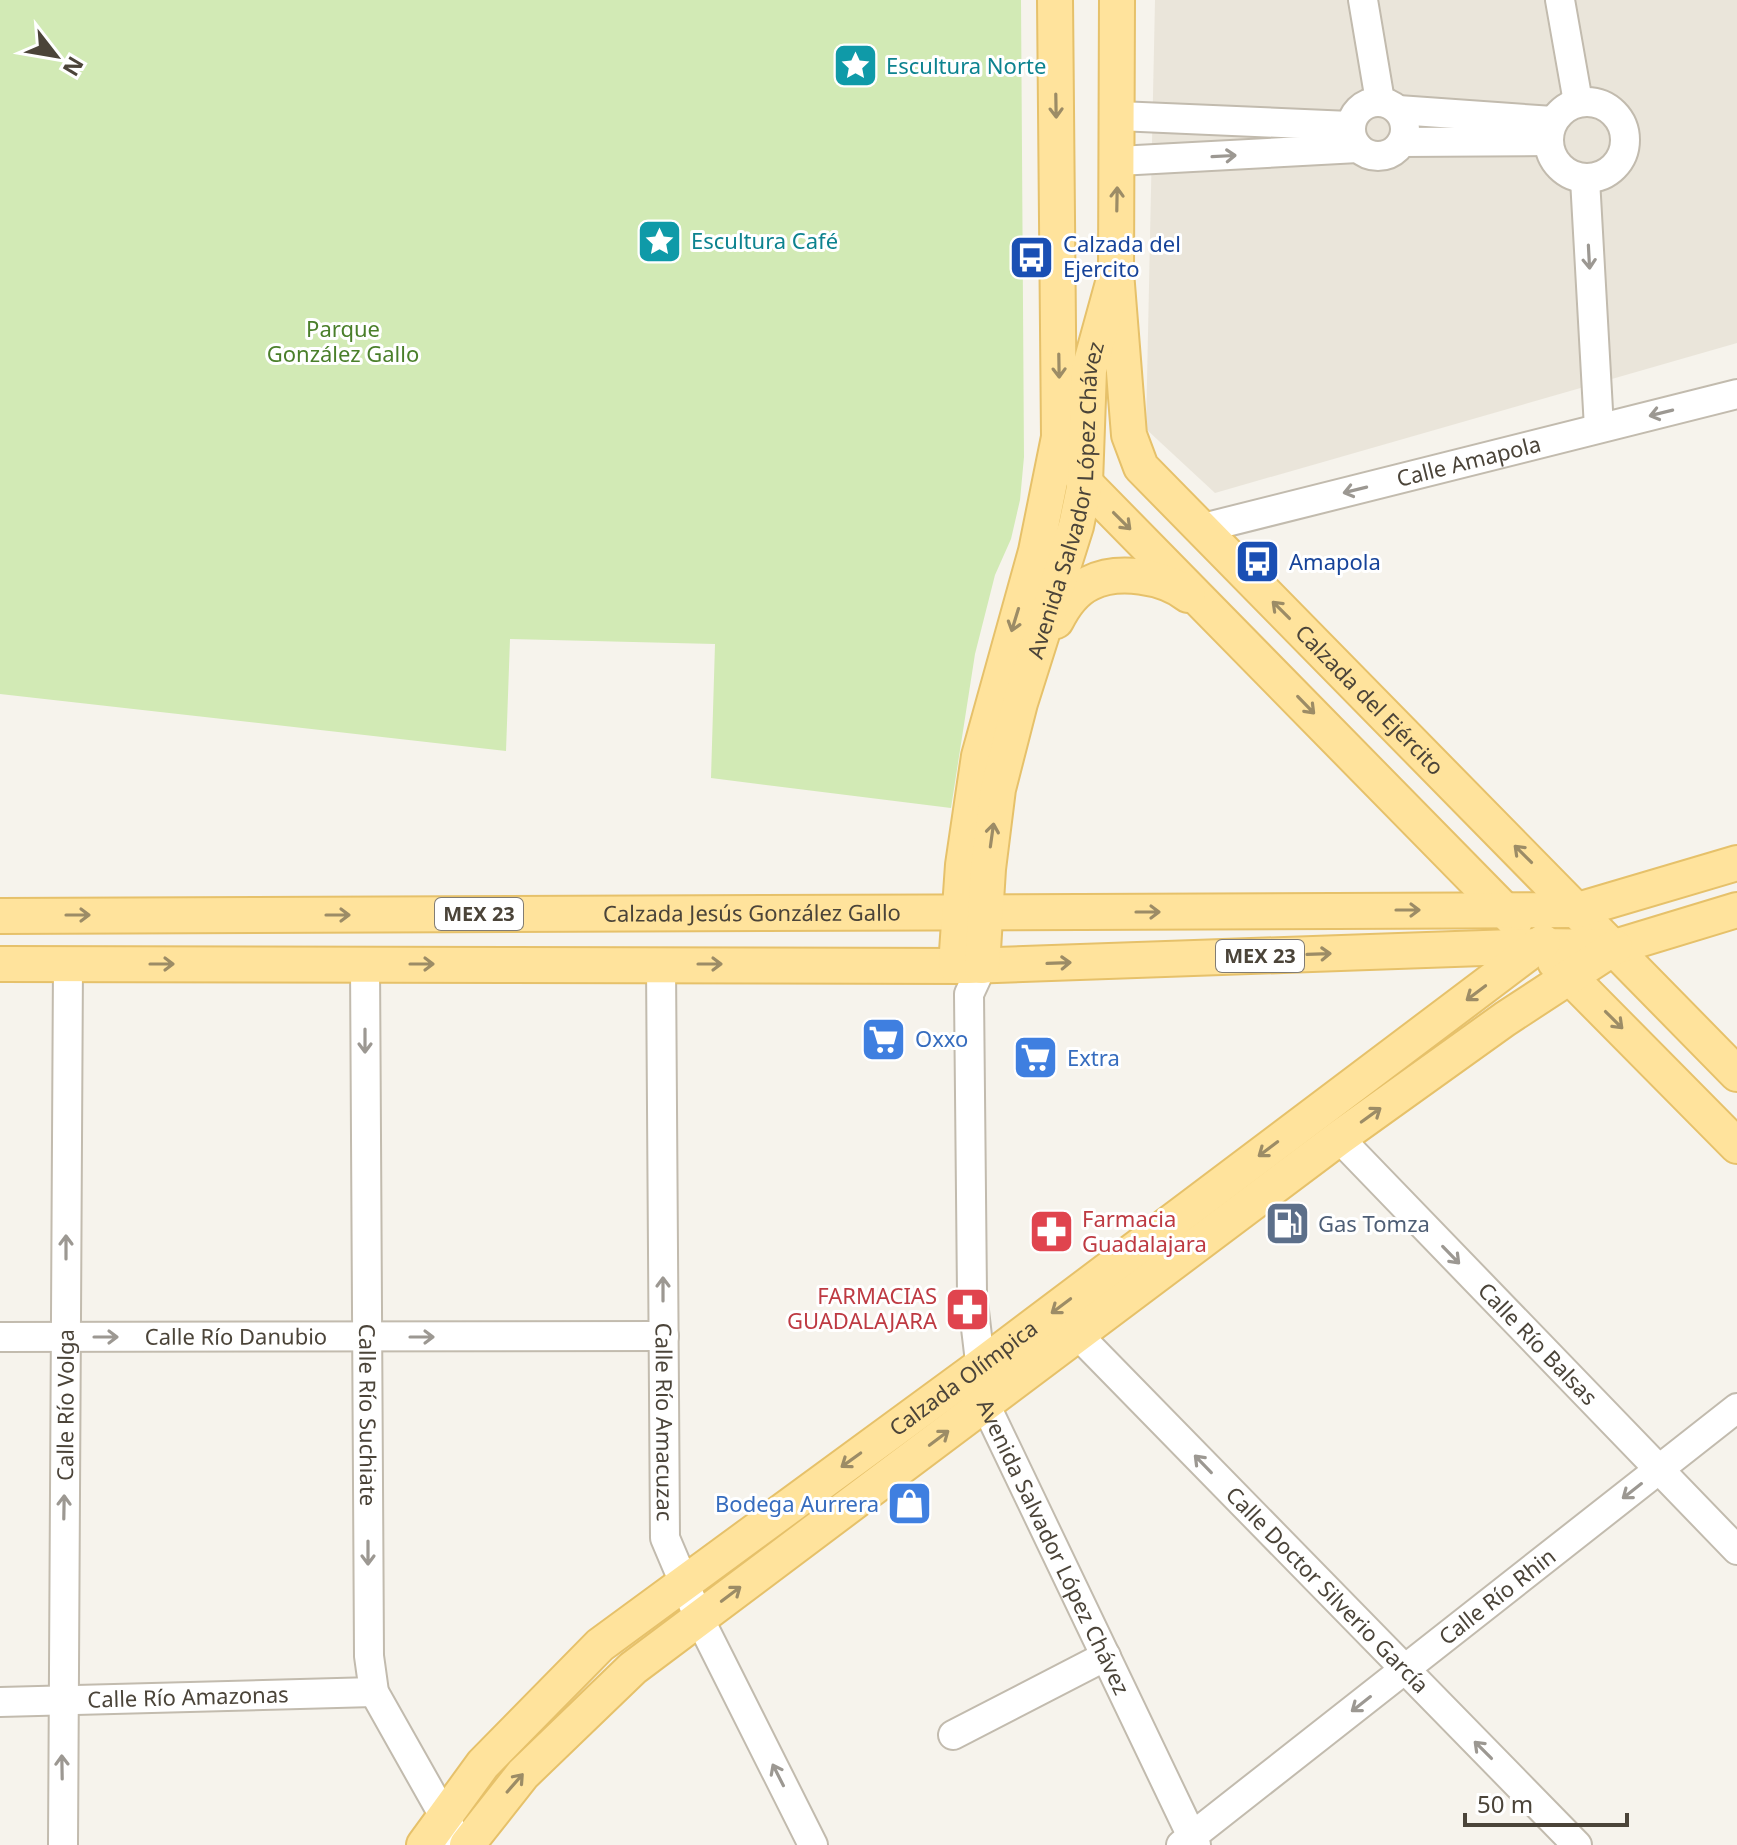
<svg xmlns="http://www.w3.org/2000/svg" width="1737" height="1845" font-family="'Noto Sans',sans-serif">
<rect width="100%" height="100%" fill="#f6f3ec"/>
<!-- residential -->
<polygon fill="#eae5da" points="1155,0 1737,0 1737,343 1215,493 1146,429"/>
<!-- green -->
<polygon fill="#d2eab5" points="0,0 1021,0 1024,457 1020,500 1011,539 995,575 975,654 951,808 711,778 715,644 510,639 506,751 0,694"/>
<g fill="none" stroke-linecap="round" stroke-linejoin="round">
<defs>
<g id="minor">
<polyline points="1363,0 1380,101"/>
<polyline points="1560,0 1578,102"/>
<circle cx="1587" cy="140" r="38"/>
<circle cx="1378" cy="129" r="27"/>
<polyline points="1398,110 1553,121"/>
<polyline points="1118,116 1350,126"/>
<polyline points="1402,142 1549,141"/>
<polyline points="1118,161 1358,148"/>
<polyline points="1585,179 1599,428"/>
<path id="s1" d="M1199 529 1737 394"/>
<path id="s2" d="M365 963 369 1656 374 1692 454 1834"/>
<path id="s3" d="M661 964 665 1538 699 1618 813 1845"/>
<path id="s4" d="M982 966 969 994 972 1294 985 1404 1196 1845"/>
<path id="s5" d="M1339 1138 1737 1550"/>
<path id="s6" d="M1077 1334 1577 1845"/>
<path id="s7" d="M0 1337 664 1336"/>
<path id="s8" d="M0 1702 374 1692"/>
<polyline points="953,1735 1106,1656"/>
<path id="s9" d="M63 1845 68 964"/>
<path id="s10" d="M1181 1845 1737 1408"/>
</g>
<g id="major">
<path id="s11" d="M1116 272 1129 435 1141 467 1737 1074"/>
<polyline points="1059,437 1085,483 1515,921"/>
<path d="M1056 621C1063 607 1075 590 1090 583 1118 569 1164 576 1188 595"/>
<path id="s12" d="M0 916 1578 910 1737 863"/>
<polyline points="1555,962 1737,1146"/>
<polyline points="0,964 968,966 1538,946 1615,947 1737,910"/>
<polyline points="956,966 963,865 979,756 1036,551 1059,437 1055,0"/>
<path id="s13" d="M982 966 988 869 998 789 1020 703 1076 526 1085 483 1089 370 1116 272 1117 0"/>
<path id="s14" d="M424 1845 483 1764 600 1645 979 1367 1543 942"/>
<polyline points="467,1845 523,1774 633,1668 1339,1138 1505,1019 1615,947"/>
</g>
</defs>
<!-- minor casing -->
<use href="#minor" stroke="#c2bbae" stroke-width="32"/>
<!-- major casing -->
<use href="#major" stroke="#e6c16a" stroke-width="38"/>
<!-- minor -->
<use href="#minor" stroke="#fff" stroke-width="28"/>
<!-- major -->
<use href="#major" stroke="#ffe39c" stroke-width="34"/>
</g>
<!-- one-way arrows -->
<defs><path id="oneway-shaft" d="M-6 0H5M1.5-3L5.5 0L1.5 3" fill="none" stroke-width="1.6" stroke-linecap="round" stroke-linejoin="round" transform="scale(2)"/></defs>
<g stroke="#9c8c66">
<use href="#oneway-shaft" transform="translate(1056 106) rotate(89)"/>
<use href="#oneway-shaft" transform="translate(1117 199) rotate(-89)"/>
<use href="#oneway-shaft" transform="translate(1059 366) rotate(89)"/>
<use href="#oneway-shaft" transform="translate(1122 521) rotate(45)"/>
<use href="#oneway-shaft" transform="translate(1281 610) rotate(-135)"/>
<use href="#oneway-shaft" transform="translate(1015 620) rotate(107)"/>
<use href="#oneway-shaft" transform="translate(1306 705) rotate(46)"/>
<use href="#oneway-shaft" transform="translate(992 835) rotate(-82)"/>
<use href="#oneway-shaft" transform="translate(1523 854) rotate(-135)"/>
<use href="#oneway-shaft" transform="translate(1408 910)"/>
<use href="#oneway-shaft" transform="translate(1148 912)"/>
<use href="#oneway-shaft" transform="translate(78 915)"/>
<use href="#oneway-shaft" transform="translate(338 915)"/>
<use href="#oneway-shaft" transform="translate(1319 954) rotate(-2)"/>
<use href="#oneway-shaft" transform="translate(1059 963) rotate(-2)"/>
<use href="#oneway-shaft" transform="translate(162 964)"/>
<use href="#oneway-shaft" transform="translate(422 964)"/>
<use href="#oneway-shaft" transform="translate(710 964)"/>
<use href="#oneway-shaft" transform="translate(1476 993) rotate(143)"/>
<use href="#oneway-shaft" transform="translate(1614 1020) rotate(45)"/>
<use href="#oneway-shaft" transform="translate(1371 1115) rotate(-36)"/>
<use href="#oneway-shaft" transform="translate(1268 1149) rotate(143)"/>
<use href="#oneway-shaft" transform="translate(1061 1306) rotate(143)"/>
<use href="#oneway-shaft" transform="translate(939 1438) rotate(-37)"/>
<use href="#oneway-shaft" transform="translate(851 1460) rotate(144)"/>
<use href="#oneway-shaft" transform="translate(731 1594) rotate(-37)"/>
<use href="#oneway-shaft" transform="translate(515 1783) rotate(-49)"/>
</g>
<g stroke="#9c9892">
<use href="#oneway-shaft" transform="translate(1224 156) rotate(-3)"/>
<use href="#oneway-shaft" transform="translate(1589 257) rotate(87)"/>
<use href="#oneway-shaft" transform="translate(1661 413) rotate(166)"/>
<use href="#oneway-shaft" transform="translate(1355 490) rotate(166)"/>
<use href="#oneway-shaft" transform="translate(365 1041) rotate(90)"/>
<use href="#oneway-shaft" transform="translate(66 1247) rotate(-90)"/>
<use href="#oneway-shaft" transform="translate(1451 1255) rotate(46)"/>
<use href="#oneway-shaft" transform="translate(663 1289) rotate(-90)"/>
<use href="#oneway-shaft" transform="translate(106 1337)"/>
<use href="#oneway-shaft" transform="translate(422 1337)"/>
<use href="#oneway-shaft" transform="translate(1203 1464) rotate(-134)"/>
<use href="#oneway-shaft" transform="translate(1632 1491) rotate(142)"/>
<use href="#oneway-shaft" transform="translate(64 1507) rotate(-89)"/>
<use href="#oneway-shaft" transform="translate(368 1553) rotate(90)"/>
<use href="#oneway-shaft" transform="translate(1361 1704) rotate(142)"/>
<use href="#oneway-shaft" transform="translate(1483 1750) rotate(-135)"/>
<use href="#oneway-shaft" transform="translate(62 1767) rotate(-91)"/>
<use href="#oneway-shaft" transform="translate(778 1775) rotate(-117)"/>
</g>
<!-- icons -->
<defs>
<symbol id="sight-square" viewBox="-11 -11 22 22"><rect x="-9" y="-9" width="18" height="18" rx="4" fill="#0f9aa8" stroke="#fff"/><path d="M0-6L1.8-2.2L6-1.7L2.9 1.2L3.7 5.4L0 3.3L-3.7 5.4L-2.9 1.2L-6-1.7L-1.8-2.2Z" fill="#fff"/></symbol>
<symbol id="bus-square" viewBox="-11 -11 22 22"><rect x="-9" y="-9" width="18" height="18" rx="4" fill="#1a4fb4" stroke="#fff"/><path d="M-5-6H5V4H4V6H2V4H-2V6H-4V4H-5ZM-3.5-4V0h7V-4ZM-3.5 1.2v1.5H-2V1.2ZM2 1.2v1.5H3.5V1.2Z" fill="#fff"/></symbol>
<symbol id="supermarket-square" viewBox="-11 -11 22 22"><rect x="-9" y="-9" width="18" height="18" rx="4" fill="#3f7fe0" stroke="#fff"/><path d="M-6-5.5h2.5l.6 2H6L4.5 2H-2.5L-4.4-4H-6ZM-1.5 3.2a1.3 1.3 0 1 0 .1 0ZM3 3.2a1.3 1.3 0 1 0 .1 0Z" fill="#fff"/></symbol>
<symbol id="fuel-square" viewBox="-11 -11 22 22"><rect x="-9" y="-9" width="18" height="18" rx="4" fill="#5c6f8a" stroke="#fff"/><path d="M-5.5-6h7V0h2V4h1.3V-2.5L3-4.5l.8-.8L6-3V5H2.5V1h-1V6h-7ZM-4.2-4.7v3.2H.2V-4.7Z" fill="#fff"/></symbol>
<symbol id="pharmacy-square" viewBox="-11 -11 22 22"><rect x="-9" y="-9" width="18" height="18" rx="4" fill="#e0444e" stroke="#fff"/><path d="M-2-6h4v4h4v4h-4v4h-4v-4h-4v-4h4Z" fill="#fff"/></symbol>
<symbol id="shop-square" viewBox="-11 -11 22 22"><rect x="-9" y="-9" width="18" height="18" rx="4" fill="#3f7fe0" stroke="#fff"/><path d="M-5-2.5h2.3a2.7 3.5 0 0 1 5.4 0H5L5.5 6h-11ZM-1.5-2.5h3a1.5 2.3 0 0 0-3 0Z" fill="#fff"/></symbol>
</defs>
<g fill-rule="evenodd">
<use href="#sight-square" x="830" y="40" width="51" height="51"/>
<use href="#sight-square" x="634" y="216" width="51" height="51"/>
<use href="#bus-square" x="1006" y="232" width="51" height="51"/>
<use href="#bus-square" x="1232" y="536" width="51" height="51"/>
<use href="#supermarket-square" x="858" y="1014" width="51" height="51"/>
<use href="#supermarket-square" x="1010" y="1032" width="51" height="51"/>
<use href="#fuel-square" x="1262" y="1198" width="51" height="51"/>
<use href="#pharmacy-square" x="1026" y="1206" width="51" height="51"/>
<use href="#pharmacy-square" x="942" y="1284" width="51" height="51"/>
<use href="#shop-square" x="884" y="1478" width="51" height="51"/>
</g>
<g text-anchor="middle" stroke-width="6" stroke-linejoin="round" paint-order="stroke">
<!-- shield labels -->
<g fill="#fff" stroke="#817c74" stroke-width="2">
<rect x="435" y="898" width="88" height="32" rx="6"/>
<rect x="1216" y="940" width="88" height="32" rx="6"/>
</g>
<g font-size="20" font-weight="bold" fill="#4b4439">
<text x="479" y="921">MEX 23</text>
<text x="1260" y="963">MEX 23</text>
</g>
<!-- culture labels -->
<g font-size="22" fill="#0d838f" stroke="#fff" text-anchor="start">
<text x="886" y="74">Escultura Norte</text>
<text x="691" y="249">Escultura Café</text>
</g>
<!-- transit labels -->
<g font-size="22" fill="#164399" stroke="#fff" text-anchor="start">
<text x="1063" y="252">Calzada del<tspan x="1063" dy="25">Ejercito</tspan></text>
<text x="1289" y="570">Amapola</text>
</g>
<!-- park labels -->
<g font-size="22" fill="#4a7f2a" stroke="#fff">
<text x="343" y="337">Parque<tspan x="343" dy="25">González Gallo</tspan></text>
</g>
<!-- street labels -->
<g font-size="22" fill="#4b4439" stroke="#fff">
<text dy="8" stroke="none"><textPath href="#s1" startOffset="278">Calle Amapola</textPath></text>
<text dy="8" stroke="none"><textPath href="#s13" startOffset="476">Avenida Salvador López Chávez</textPath></text>
<text dy="8" stroke="none"><textPath href="#s11" startOffset="524">Calzada del Ejército</textPath></text>
<text dy="8" stroke="none"><textPath href="#s12" startOffset="752">Calzada Jesús González Gallo</textPath></text>
<text dy="8" stroke="none"><textPath href="#s7" startOffset="236">Calle Río Danubio</textPath></text>
<text dy="8" stroke="none"><textPath href="#s5" startOffset="286">Calle Río Balsas</textPath></text>
<text dy="8" stroke="none"><textPath href="#s14" startOffset="718">Calzada Olímpica</textPath></text>
<text dy="8" stroke="none"><textPath href="#s9" startOffset="440">Calle Río Volga</textPath></text>
<text dy="8" stroke="none"><textPath href="#s2" startOffset="452">Calle Río Suchiate</textPath></text>
<text dy="8" stroke="none"><textPath href="#s3" startOffset="458">Calle Río Amacuzac</textPath></text>
<text dy="8" stroke="none"><textPath href="#s4" startOffset="600">Avenida Salvador López Chávez</textPath></text>
<text dy="8" stroke="none"><textPath href="#s6" startOffset="358">Calle Doctor Silverio García</textPath></text>
<text dy="8" stroke="none"><textPath href="#s10" startOffset="402">Calle Río Rhin</textPath></text>
<text dy="8" stroke="none"><textPath href="#s8" startOffset="188">Calle Río Amazonas</textPath></text>
</g>
<!-- shop labels -->
<g font-size="22" fill="#366cbe" stroke="#fff" text-anchor="start">
<text x="915" y="1047">Oxxo</text>
<text x="1067" y="1066">Extra</text>
<text x="879" y="1512" text-anchor="end">Bodega Aurrera</text>
</g>
<!-- health labels -->
<g font-size="22" fill="#be3a42" stroke="#fff" text-anchor="start">
<text x="1082" y="1227">Farmacia<tspan x="1082" dy="25">Guadalajara</tspan></text>
<text x="937" y="1304" text-anchor="end">FARMACIAS<tspan x="937" dy="25">GUADALAJARA</tspan></text>
</g>
<!-- service labels -->
<g font-size="22" fill="#4e5e75" stroke="#fff" text-anchor="start">
<text x="1318" y="1232">Gas Tomza</text>
</g>
</g>
<!-- north arrow -->
<g transform="translate(56 56) rotate(121)" stroke="#ffffff" stroke-width="6" paint-order="stroke">
<path d="M0-6L14 30L0 20L-14 30Z" fill="#4b4439"/>
<text y="-12" font-size="22" font-weight="bold" text-anchor="middle" fill="#4b4439">N</text>
</g>
<!-- scale -->
<path d="M1465 1813v12h162v-12" fill="none" stroke="#4b4439" stroke-width="4"/>
<text x="1477" y="1813" font-size="24" fill="#4b4439" stroke="#ffffff" stroke-width="6" paint-order="stroke">50 m</text>
</svg>
